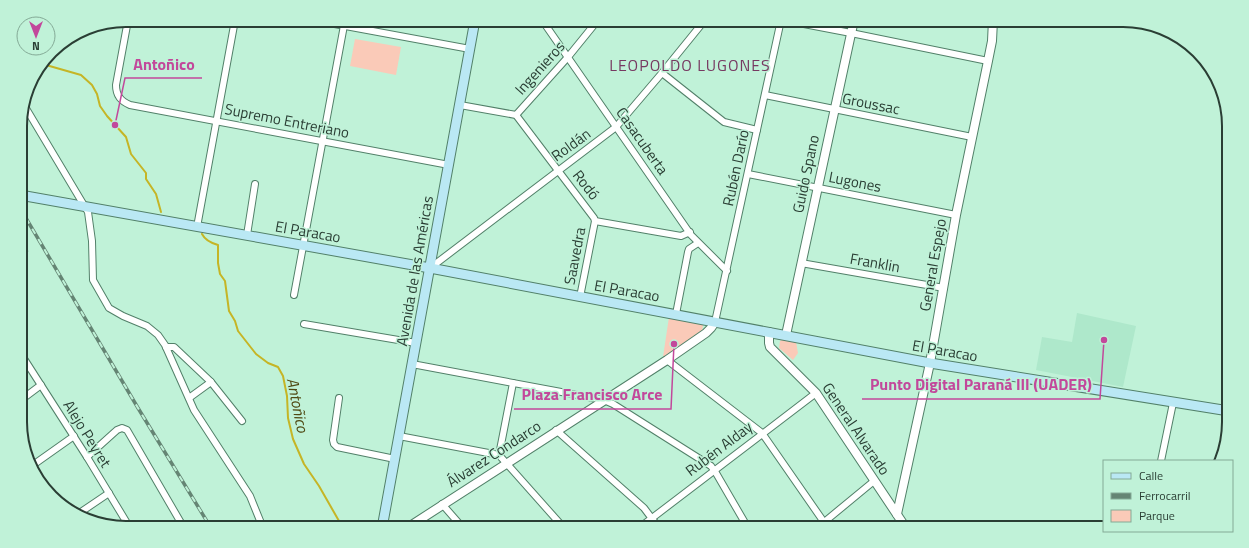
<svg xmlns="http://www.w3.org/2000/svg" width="1249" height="548" font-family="'Titillium Web',sans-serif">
<rect width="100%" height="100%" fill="#c0f2d8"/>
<!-- built -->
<polygon fill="#aee8cb" points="1077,313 1136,326 1123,387 1036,370 1042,337 1072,342"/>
<!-- green -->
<g fill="#facab8">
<polygon points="355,39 401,47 396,75 350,66"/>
<polygon points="669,317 703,325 702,332 663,357"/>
<polygon points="784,339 796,342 798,353 793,360 779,348 780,341"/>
</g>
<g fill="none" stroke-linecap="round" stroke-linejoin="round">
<!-- stream -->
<g stroke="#c5b526" stroke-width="2">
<polyline points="43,63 46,65 81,75 92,85 97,94 100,106 107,116 126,137 131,154 146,173 146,179 156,194 161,212"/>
<path d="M202 234C205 240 211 243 218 245V263L220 274 225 281 229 311 235 321 238 331 256 354 268 363 278 367 283 376 287 396 288 418 293 439 304 464 319 486 343 528"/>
</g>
<defs>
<g id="minor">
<path d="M128 20 116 85C116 96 121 101 130 105L449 165"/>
<polyline points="313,20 470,49"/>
<polyline points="542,20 691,235 727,271"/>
<polyline points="783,20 851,33 988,61"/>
<polyline points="662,73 724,122 757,130"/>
<polyline points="765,95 972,137"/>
<polyline points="24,105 88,212 92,241 93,280 109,308 123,316 147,326 158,335 165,345 194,410 250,496 263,528"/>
<polyline points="460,105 516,115 594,218 595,221"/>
<polyline points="516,115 568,57 598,20"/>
<polyline points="748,174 956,215"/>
<polyline points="595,221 681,236 690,232"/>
<polyline points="197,227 235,20"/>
<polyline points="247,235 255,184"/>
<polyline points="21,253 24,251"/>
<polyline points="801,263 944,288"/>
<polyline points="430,268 616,127 662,73 705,20"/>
<polyline points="294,295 345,20"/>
<polyline points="580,297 595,221"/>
<polyline points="676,314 688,252 689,249 698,243"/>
<polyline points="715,322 781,20"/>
<polyline points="304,324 416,343"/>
<polyline points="166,347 174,347 211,382 242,421"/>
<polyline points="21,354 87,457 130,528"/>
<polyline points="667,360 762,433 828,528"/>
<polyline points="412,364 604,400 613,404 711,466 716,473 748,528"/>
<polyline points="513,383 499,455 564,528"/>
<polyline points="189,398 211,382"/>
<polyline points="339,398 333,440 334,444 337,447 395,459"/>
<polyline points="21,400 41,385"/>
<polyline points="556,430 644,508 659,528"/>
<polyline points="399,436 499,455"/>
<polyline points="87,457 117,430 122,428 127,430 184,528"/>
<polyline points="1161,461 1173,403"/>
<polyline points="33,465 74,436"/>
<polyline points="442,504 463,528"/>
<polyline points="78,514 109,493"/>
<polyline points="173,528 181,523"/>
<polyline points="639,528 816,393"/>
<polyline points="817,528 874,481"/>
</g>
<g id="tertiary">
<polyline points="769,332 769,343 770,347 816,393 906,528"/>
<polyline points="786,335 854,20"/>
<polyline points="897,514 930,363 956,215 988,61 992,41 993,20"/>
<polyline points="407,528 667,360 706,333 711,328 715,322"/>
</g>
<g id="secondary">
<polyline points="20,195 430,268 930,363 1229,411"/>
<polyline points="382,528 475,20"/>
</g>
</defs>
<!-- minor casing -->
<use href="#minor" stroke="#528069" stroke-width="8"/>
<!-- tertiary casing -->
<use href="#tertiary" stroke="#528069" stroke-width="10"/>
<!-- secondary casing -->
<use href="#secondary" stroke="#528069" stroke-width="11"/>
<!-- minor -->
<use href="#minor" stroke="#fff" stroke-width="6"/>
<!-- tertiary -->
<use href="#tertiary" stroke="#fff" stroke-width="8"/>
<!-- secondary -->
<use href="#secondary" stroke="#bae8f4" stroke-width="9"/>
<defs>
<polyline id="rail" points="20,208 138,408 211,528"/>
</defs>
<!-- rail casing -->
<use href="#rail" stroke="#658574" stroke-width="3.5"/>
<!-- rail -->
<use href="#rail" stroke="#c0f2d8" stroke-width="2" stroke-dasharray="6" stroke-linecap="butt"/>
</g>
<g text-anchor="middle" stroke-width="3" stroke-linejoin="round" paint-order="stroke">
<!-- street labels -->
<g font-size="15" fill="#2a3e34" stroke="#c0f2d8">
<text transform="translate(540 68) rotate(-48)" y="5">Ingenieros</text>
<text transform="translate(871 104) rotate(11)" y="5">Groussac</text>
<text transform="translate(287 121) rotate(11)" y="5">Supremo Entreriano</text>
<text transform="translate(642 141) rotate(55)" y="5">Casacuberta</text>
<text transform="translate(571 145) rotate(-36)" y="5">Roldán</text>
<text transform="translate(736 168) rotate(-78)" y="5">Rubén Darío</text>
<text transform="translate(806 174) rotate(-78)" y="5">Guido Spano</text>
<text transform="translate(855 182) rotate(11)" y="5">Lugones</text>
<text transform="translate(586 185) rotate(52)" y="5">Rodó</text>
<text transform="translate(308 232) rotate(10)" y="5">El Paracao</text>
<text transform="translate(575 256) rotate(-79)" y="5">Saavedra</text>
<text transform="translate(875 263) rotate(10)" y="5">Franklin</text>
<text transform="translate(933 265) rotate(-80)" y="5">General Espejo</text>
<text transform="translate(415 271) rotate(-80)" y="5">Avenida de las Américas</text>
<text transform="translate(627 291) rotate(10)" y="5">El Paracao</text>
<text transform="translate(945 351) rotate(10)" y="5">El Paracao</text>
<text transform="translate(856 429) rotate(56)" y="5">General Alvarado</text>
<text transform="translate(87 434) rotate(58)" y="5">Alejo Peyret</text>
<text transform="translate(719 449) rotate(-37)" y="5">Rubén Alday</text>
<text transform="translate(494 454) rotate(-33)" y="5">Álvarez Condarco</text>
</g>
<!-- neighbourhood labels -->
<g font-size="16" letter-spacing="1" fill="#763961" stroke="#c0f2d8">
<text x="690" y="71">LEOPOLDO LUGONES</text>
</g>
<!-- water labels -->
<g font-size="16" font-style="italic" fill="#4f4913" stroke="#c0f2d8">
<text transform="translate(298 405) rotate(79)" y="6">Antoñico</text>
</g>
</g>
<!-- crop -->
<path d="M0 0H1249V548H0ZM126 27H1123A99 99 0 0 1 1222 126V422A99 99 0 0 1 1123 521H126A99 99 0 0 1 27 422V126A99 99 0 0 1 126 27Z" fill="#c0f2d8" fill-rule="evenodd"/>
<path fill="none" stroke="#2a3e34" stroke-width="2" d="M126 27H1123A99 99 0 0 1 1222 126V422A99 99 0 0 1 1123 521H126A99 99 0 0 1 27 422V126A99 99 0 0 1 126 27Z"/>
<!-- callouts -->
<path fill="none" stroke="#c2489b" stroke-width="1.5" d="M115 125L125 78H202M1104 340L1100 399H862M674 344L671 409H514"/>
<g fill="#c2489b" stroke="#c0f2d8" stroke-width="1.5">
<circle cx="115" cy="125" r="4"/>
<circle cx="1104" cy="340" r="4"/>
<circle cx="674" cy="344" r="4"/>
</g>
<g font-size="16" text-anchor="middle" font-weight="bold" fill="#c2489b" stroke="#c0f2d8" stroke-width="3" stroke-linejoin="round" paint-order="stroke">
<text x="164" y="70">Antoñico</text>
<text x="981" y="390">Punto Digital Paraná III (UADER)</text>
<text x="592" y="400">Plaza Francisco Arce</text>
</g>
<!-- legend -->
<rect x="1103" y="460" width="130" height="72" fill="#c0f2d8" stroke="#84aa96"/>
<rect x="1111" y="473" width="20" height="6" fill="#bae8f4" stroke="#84aa96"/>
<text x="1139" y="480" font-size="12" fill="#2a3e34">Calle</text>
<rect x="1111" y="493" width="20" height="6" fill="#658574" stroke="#84aa96"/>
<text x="1139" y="500" font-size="12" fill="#2a3e34">Ferrocarril</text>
<rect x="1111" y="510" width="20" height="12" fill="#facab8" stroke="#84aa96"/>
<text x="1139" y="520" font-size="12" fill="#2a3e34">Parque</text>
<!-- north arrow -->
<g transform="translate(36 36) rotate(180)"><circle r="19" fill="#c0f2d8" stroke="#84aa96"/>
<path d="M0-3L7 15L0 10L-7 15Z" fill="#c2489b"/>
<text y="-6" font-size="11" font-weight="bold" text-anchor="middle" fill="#2a3e34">N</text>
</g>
</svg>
